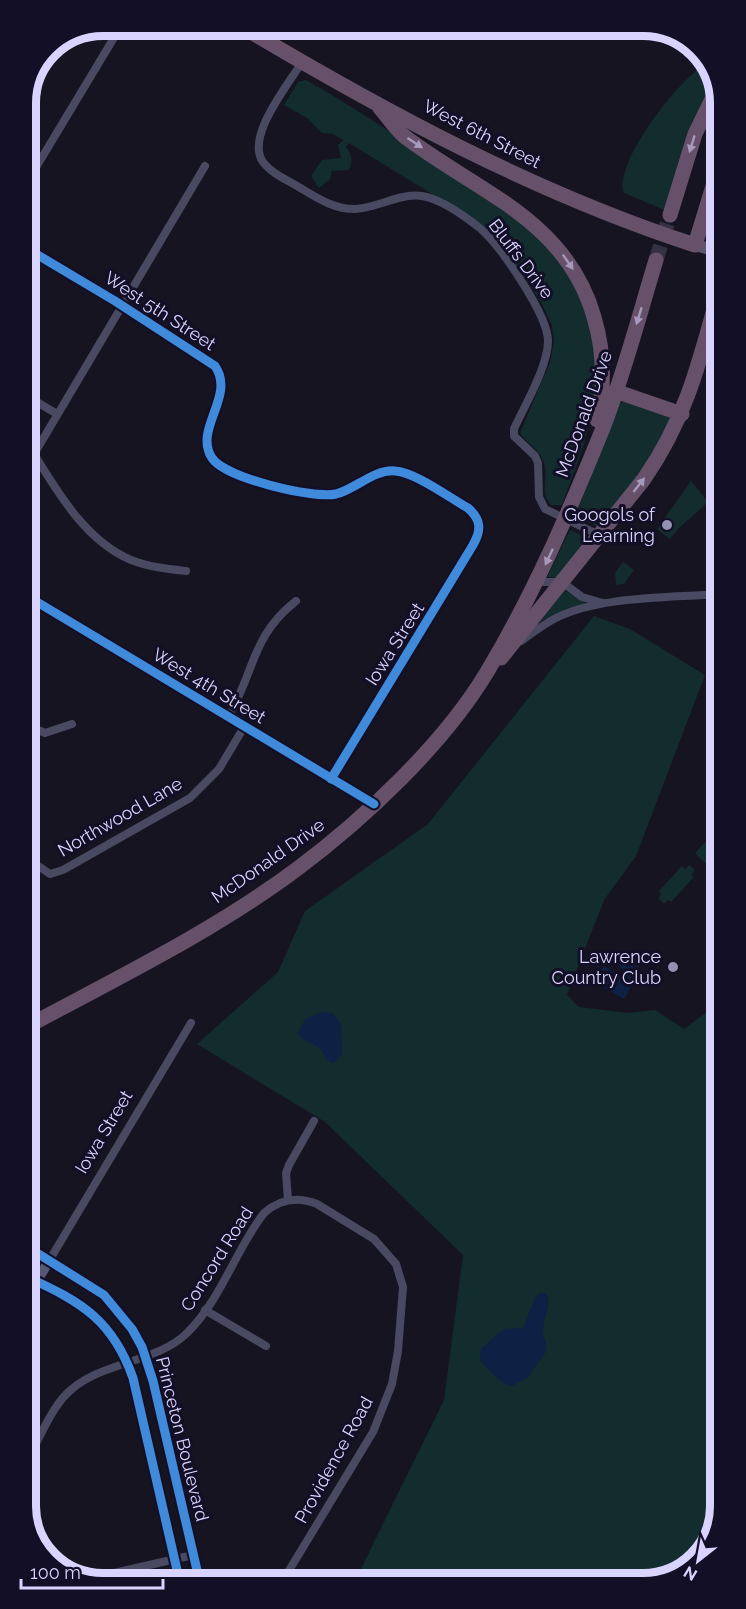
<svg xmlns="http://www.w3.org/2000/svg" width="746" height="1609" font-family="Raleway,sans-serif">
<rect width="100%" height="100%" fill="#161421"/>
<!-- green -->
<g fill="#132c2d">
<path d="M706 64 716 80 688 134 667 211 624 193C613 163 680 78 706 64Z"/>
<path d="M306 80C347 103 386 129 426 155 506 206 590 258 596 364 599 413 578 461 562 505H551C539 493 549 478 544 463 540 449 527 444 520 433L550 362 554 342 552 325 540 300 495 237 484 226 349 143 346 147C352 154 353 161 349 170L332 171 330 179 319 188 311 176 322 160 341 158 338 145 343 140 333 134 322 133 307 118 284 105 298 82Z"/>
<polygon points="624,402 668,416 671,420 638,477 602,523 596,526 575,517 620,403"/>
<polygon points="691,481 708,502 679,528 670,539 657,529"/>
<polygon points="570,530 586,537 561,578 547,577"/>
<polygon points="623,562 634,570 624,584 616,585 615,573"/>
<polygon points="564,590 588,604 565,610 539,622"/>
<polygon points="594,616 630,629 705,675 636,856 604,900 567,995 579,1007 628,1013 655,1010 684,1029 719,1003 720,1506 705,1553 668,1579 355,1581 444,1400 463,1255 325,1122 197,1044 278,972 305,911 428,824"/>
<polygon points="718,829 719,851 706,864 695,853"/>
<polygon points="689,865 695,870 691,875 694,877 671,902 668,900 664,904 658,898 661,894 659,891 682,866 685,869"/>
</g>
<!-- water -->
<g fill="#0d2144">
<polygon points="640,953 638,975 624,999 595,982 603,966 628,980 628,977 618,963"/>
<path d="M321 1012 333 1013 341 1024 342 1054 334 1063C323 1060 325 1053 318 1047 310 1041 302 1042 298 1033L305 1019Z"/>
<path d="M540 1293H546C553 1305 543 1317 543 1330 543 1339 549 1343 545 1353 540 1363 533 1366 529 1377 524 1379 521 1381 516 1384 504 1391 487 1367 480 1360L481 1349 504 1329 523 1328 536 1296Z"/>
</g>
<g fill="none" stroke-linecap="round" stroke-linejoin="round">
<!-- highway-tunnel -->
<polyline stroke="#333142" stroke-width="15" stroke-dasharray="15 8" stroke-linecap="butt" points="656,260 670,215"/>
<!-- street -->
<g stroke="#4a4962" stroke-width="8">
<path d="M302 62C288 85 245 137 263 162 271 173 285 179 297 186 316 197 332 209 355 209 378 208 399 193 422 196 441 199 466 217 481 229 501 247 548 315 548 341 548 366 525 405 514 429V436L535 456 538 463 539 497 545 509 599 535"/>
<polyline points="26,184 121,26"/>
<path d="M26 248 115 301 215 366C236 396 193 429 212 458 225 478 313 499 336 494 356 489 374 469 395 471 415 472 450 498 468 508 482 520 481 531 473 545L331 779"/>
<polyline points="27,396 57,414"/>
<path d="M34 454C58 493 86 541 131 560 149 567 168 569 186 571"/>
<polyline points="27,466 205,166"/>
<polyline points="537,582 562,582 582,597 603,603"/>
<path d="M521 641C532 633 544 624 556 618 600 596 669 598 718 594"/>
<path d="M228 717C255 672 251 636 296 601"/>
<polyline points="27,725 45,733 72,724"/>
<polyline points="28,859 50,874 63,870 190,798 219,769 244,727"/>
<polyline points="288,1200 286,1173 289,1165 314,1121"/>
<polyline points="49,1261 191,1023"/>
<polyline points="205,1310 266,1346"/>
<path d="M30 1454C42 1434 53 1404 72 1389 103 1362 158 1362 187 1333 221 1300 236 1249 264 1213 280 1199 297 1196 317 1204L374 1239 396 1264 403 1287 398 1351 392 1384 373 1432 282 1582"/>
<polyline points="88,1579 193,1555"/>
</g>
<!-- secondary -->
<g stroke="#575674" stroke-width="10">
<polyline points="27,596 374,804"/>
<polyline points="29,1248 104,1295 132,1329 142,1347 153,1381 200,1583"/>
<path d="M29 1278C82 1302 113 1321 133 1378L180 1583"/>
<polyline points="29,1294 49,1261"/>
</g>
<!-- primary -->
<polyline stroke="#5e5373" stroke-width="12" points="695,245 717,251"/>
<!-- highway -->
<g stroke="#67516a" stroke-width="15">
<path d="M241 26C385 112 535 193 695 245L717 173"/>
<path d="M380 108C388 117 395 128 404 136 477 192 566 219 594 317 604 351 605 386 597 420"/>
<polyline points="670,215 695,134 716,91"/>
<polyline points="615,391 682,414"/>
<path d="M501 658 644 479C685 419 698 368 717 298"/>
<path d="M28 1026C119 977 214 931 297 869 364 819 444 744 487 672 534 594 569 512 603 428 624 374 639 316 656 260"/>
</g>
<defs>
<g id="cycleway">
<path d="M26 248 115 301 215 366C236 396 193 429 212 458 225 478 313 499 336 494 356 489 374 469 395 471 415 472 450 498 468 508 482 520 481 531 473 545L331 779"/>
<polyline points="27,596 374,804"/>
<polyline points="29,1248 104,1295 132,1329 142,1347 153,1381 200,1583"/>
<path d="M29 1278C82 1302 113 1321 133 1378L180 1583"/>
</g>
</defs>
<!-- cycleway casing -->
<use href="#cycleway" stroke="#130f26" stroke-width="13"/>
<!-- cycleway -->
<use href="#cycleway" stroke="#408adc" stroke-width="9"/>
</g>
<!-- one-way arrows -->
<defs><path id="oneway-solid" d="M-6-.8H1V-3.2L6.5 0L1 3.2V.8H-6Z" transform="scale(1.5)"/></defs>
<g fill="#a699bc">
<use href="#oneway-solid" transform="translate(415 143) rotate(33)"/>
<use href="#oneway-solid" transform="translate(692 144) rotate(107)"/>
<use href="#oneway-solid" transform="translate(568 262) rotate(55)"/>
<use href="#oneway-solid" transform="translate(639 316) rotate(107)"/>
<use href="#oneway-solid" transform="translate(639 485) rotate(-52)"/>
<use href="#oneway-solid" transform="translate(549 557) rotate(115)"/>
</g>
<!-- markers -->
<g fill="#9591b1" stroke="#130f26" stroke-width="2">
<circle cx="667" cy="525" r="6"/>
<circle cx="673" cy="967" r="6"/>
</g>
<g text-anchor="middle" stroke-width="6" stroke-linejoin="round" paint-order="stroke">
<!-- street labels -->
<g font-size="18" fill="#d9d4ff" stroke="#130f26">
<text transform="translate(482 134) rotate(27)" y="6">West 6th Street</text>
<text transform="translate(521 259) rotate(53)" y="6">Bluffs Drive</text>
<text transform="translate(160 311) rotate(33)" y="6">West 5th Street</text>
<text transform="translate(584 414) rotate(-70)" y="6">McDonald Drive</text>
<text transform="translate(395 644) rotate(-58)" y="6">Iowa Street</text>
<text transform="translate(209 686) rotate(31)" y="6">West 4th Street</text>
<text transform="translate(120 817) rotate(-30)" y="6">Northwood Lane</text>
<text transform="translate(268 861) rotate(-35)" y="6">McDonald Drive</text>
<text transform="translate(104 1132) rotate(-59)" y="6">Iowa Street</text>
<text transform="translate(217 1259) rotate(-58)" y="6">Concord Road</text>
<text transform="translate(182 1439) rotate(76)" y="6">Princeton Boulevard</text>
<text transform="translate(334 1460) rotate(-61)" y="6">Providence Road</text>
</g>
<!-- poi labels -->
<g font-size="18" fill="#d9d4ff" stroke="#130f26" text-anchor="end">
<text x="655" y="521">Googols of<tspan x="655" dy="21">Learning</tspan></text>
<text x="661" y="963">Lawrence<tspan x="661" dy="21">Country Club</tspan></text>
</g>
</g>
<!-- crop -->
<path d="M0 0H746V1609H0ZM103 36H643A67 67 0 0 1 710 103V1506A67 67 0 0 1 643 1573H103A67 67 0 0 1 36 1506V103A67 67 0 0 1 103 36Z" fill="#130f26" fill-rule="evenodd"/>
<path fill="none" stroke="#d9d4ff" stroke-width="8" d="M103 36H643A67 67 0 0 1 710 103V1506A67 67 0 0 1 643 1573H103A67 67 0 0 1 36 1506V103A67 67 0 0 1 103 36Z"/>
<!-- north arrow -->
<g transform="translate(698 1561) rotate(211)" stroke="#130f26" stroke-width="4.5" paint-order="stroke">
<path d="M0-4.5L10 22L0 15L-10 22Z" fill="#d9d4ff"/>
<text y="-9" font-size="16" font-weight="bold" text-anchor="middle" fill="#d9d4ff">N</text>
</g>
<!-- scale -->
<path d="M21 1579v9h142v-9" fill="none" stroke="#d9d4ff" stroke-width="3"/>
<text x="30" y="1579" font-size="18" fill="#d9d4ff" stroke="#130f26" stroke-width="4.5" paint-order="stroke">100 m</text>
</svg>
